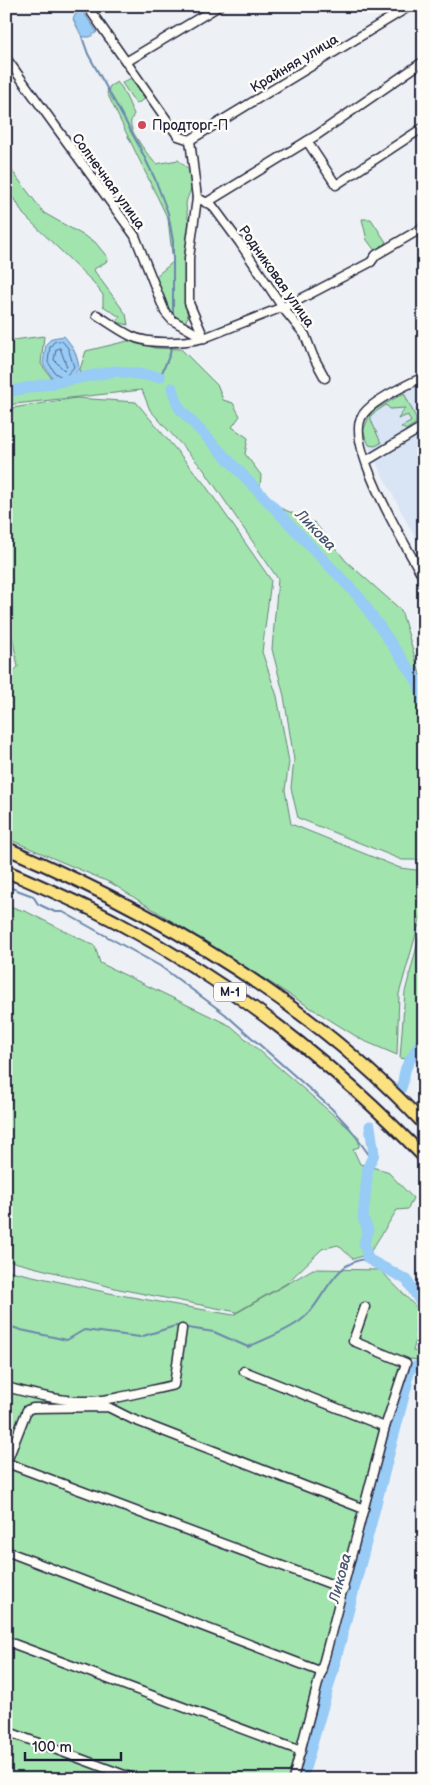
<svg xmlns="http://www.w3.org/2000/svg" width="430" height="1785" font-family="'Balsamiq Sans',sans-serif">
<rect width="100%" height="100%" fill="#edf1f6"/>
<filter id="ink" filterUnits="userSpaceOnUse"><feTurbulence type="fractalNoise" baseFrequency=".02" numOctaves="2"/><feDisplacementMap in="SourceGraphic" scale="10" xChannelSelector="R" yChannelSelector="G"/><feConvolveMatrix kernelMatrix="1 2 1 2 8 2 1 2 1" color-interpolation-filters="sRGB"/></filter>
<g filter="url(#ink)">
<!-- built -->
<polygon fill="#d9e4f5" points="424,382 424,555 371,453 363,427 372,410"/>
<!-- green -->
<g fill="#a2e4ae" stroke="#628374">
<polygon points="131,78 145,99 136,104 122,83"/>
<path d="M117 82 122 88 134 114C132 118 130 121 131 126 132 134 150 158 156 164L178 160C184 165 191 170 192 178 194 188 187 195 186 204 186 212 189 219 189 227 186 258 181 285 188 316L185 323C165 313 161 296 156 276L173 262 168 219 107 93 110 86Z"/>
<polygon points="6,163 44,213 95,242 108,258 106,262 94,269 95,272 126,314 128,325 117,322 120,317 103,306 103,295 94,283 23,214 16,201 6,191"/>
<polygon points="362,219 371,219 386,242 376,252 367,240"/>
<polygon points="44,336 41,364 53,380 65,386 78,375 86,351 132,340 154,348 181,349 218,386 223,400 233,403 240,416 232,427 248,438 245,454 261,475 260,488 269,503 315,523 346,561 401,610 420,674 424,679 424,860 402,860 298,818 291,788 294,760 284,696 272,649 278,579 204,470 150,410 142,390 6,405 6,341"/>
<polygon points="404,393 416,418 416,423 406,430 401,427 411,422 408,415 398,419 405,408 390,409 386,405 371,415 371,420 381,443 375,446 369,445 363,431 371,412"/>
<polygon points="76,398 136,402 203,482 271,580 262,652 277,696 289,762 285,790 291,824 400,868 424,871 424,906 399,994 397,1055 362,1040 111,883 6,838 6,678 18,667 6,603 6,409"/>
<polygon points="6,905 27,912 95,946 100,963 231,1026 359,1137 359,1147 353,1149 360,1164 387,1171 413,1198 408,1209 397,1210 369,1254 353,1259 338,1245 322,1249 287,1283 237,1312 119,1289 6,1260"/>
<polygon points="424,919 424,1054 419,1061 400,1058 405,992"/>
<polygon points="313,1269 380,1270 423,1314 413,1351 420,1352 418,1360 411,1359 295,1779 6,1779 6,1270 109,1293 233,1315"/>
</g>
<!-- water -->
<g fill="#98cbf5" stroke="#6987ab">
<polygon points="78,10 82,10 97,32 90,37 82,37 73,19"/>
<path d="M64 336C73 346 78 356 79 369L64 385 52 377 43 364 46 344 52 338Z"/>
</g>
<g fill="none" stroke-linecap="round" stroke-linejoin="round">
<!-- shore -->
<g stroke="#516685" stroke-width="1">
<polygon points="62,341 68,348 74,367 64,378 55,373 48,362 50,347 54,342"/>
<polygon points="60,348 67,367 64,370 54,360 56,350"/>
</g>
<!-- stream -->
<g stroke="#6987ab" stroke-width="2">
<polyline points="82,37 88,54 138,144 155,179 168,213 173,241 173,316"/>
<polyline points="160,377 170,354 171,347"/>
<polyline points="6,886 33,896 38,904 55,912 63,912 160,966 225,1014 331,1108 349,1127 372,1159"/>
<path d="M6 1325 21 1330 67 1340 84 1330 140 1337 175 1326 214 1332 248 1347C265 1339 285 1332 300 1321 325 1303 331 1260 368 1259"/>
</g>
<!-- river -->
<g stroke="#98cbf5" stroke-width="11">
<polyline points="172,388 179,408 359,597 418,682 424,704"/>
<polyline points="6,392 115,371 160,377"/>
<path d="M398 1094C405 1082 402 1082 405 1071 408 1059 420 1048 424 1034"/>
<polyline points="370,1126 374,1154 368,1167 363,1218 368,1230 364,1243 368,1259 407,1280 423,1306 419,1331 424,1335"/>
<polyline points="408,1377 410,1368 424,1364"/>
<polyline points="302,1779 331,1678 407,1384"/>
</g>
<defs>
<g id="minor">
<polyline points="87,6 178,136 190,140"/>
<polyline points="6,58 135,236 165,312 172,320 204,338"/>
<polyline points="126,62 219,6"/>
<polyline points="190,140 410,6"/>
<polyline points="190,140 197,198 189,258 189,303 204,338"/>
<polyline points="307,141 336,185 424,127"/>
<polyline points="197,198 212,205 240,243 283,308 305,335 313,356 325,378"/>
<polyline points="206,203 317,135 424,61"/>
<path d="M97 315C108 322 119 330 131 336 149 345 185 343 204 338L293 303 371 262 376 255 424 227"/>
<path d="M424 377C408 384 368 402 361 418 347 448 407 549 424 578"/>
<polyline points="366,461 424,426"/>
<polyline points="244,1371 385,1427"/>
<path d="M6 1387C30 1393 54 1400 79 1401 110 1402 144 1391 174 1385L182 1329"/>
<polyline points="7,1463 344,1589"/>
<polyline points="6,1464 27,1410 33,1408 108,1407 132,1419 364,1509"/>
<polyline points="6,1551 322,1672"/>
<polyline points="6,1641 301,1751"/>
<polyline points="6,1731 135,1779"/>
<polyline points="293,1779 385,1427 406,1363 353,1341 365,1307"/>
</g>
<g id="highway">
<path d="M6 848C158 913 310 1002 424 1124"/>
<path d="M6 871C45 888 83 904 120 924 232 983 337 1066 424 1157"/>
</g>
</defs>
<!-- minor casing -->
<use href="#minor" stroke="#22223b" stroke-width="11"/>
<!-- highway casing -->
<use href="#highway" stroke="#22223b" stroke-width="15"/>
<!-- minor -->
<use href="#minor" stroke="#fdfcf7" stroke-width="8"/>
<!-- highway -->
<use href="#highway" stroke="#fbe180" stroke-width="11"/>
</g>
</g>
<!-- markers -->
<circle fill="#d1495b" stroke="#fdfcf7" stroke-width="2" cx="142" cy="125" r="5"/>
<g text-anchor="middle" stroke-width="5" stroke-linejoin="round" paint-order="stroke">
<!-- shield labels -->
<rect fill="#fdfcf7" stroke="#646373" stroke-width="1" x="214" y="982.5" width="32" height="19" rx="4"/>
<g font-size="12" font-weight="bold" fill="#22223b">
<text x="230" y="996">М-1</text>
</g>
<!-- street labels -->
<g font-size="14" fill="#22223b" stroke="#fdfcf7">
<text transform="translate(294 63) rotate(-31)" y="5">Крайняя улица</text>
<text transform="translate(109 181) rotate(54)" y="5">Солнечная улица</text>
<text transform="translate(277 276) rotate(55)" y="5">Родниковая улица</text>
</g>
<!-- poi labels -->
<g font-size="14" fill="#22223b" stroke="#fdfcf7" text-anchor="start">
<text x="152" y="130">Продторг-П</text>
</g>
<!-- water labels -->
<g font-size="15" font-style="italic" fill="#455573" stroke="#fdfcf7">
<text transform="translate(316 530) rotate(46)" y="5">Ликова</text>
<text transform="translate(340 1578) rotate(-75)" y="5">Ликова</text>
</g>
</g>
<!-- margin -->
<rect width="430" height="1785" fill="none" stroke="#fdfcf7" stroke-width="25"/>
<rect x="12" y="12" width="405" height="1760" fill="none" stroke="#22223b" stroke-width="2" filter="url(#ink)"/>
<!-- scale -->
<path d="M25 1752v8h96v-8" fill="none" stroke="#22223b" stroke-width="2.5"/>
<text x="32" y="1752" font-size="15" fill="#22223b" stroke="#fdfcf7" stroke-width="4" paint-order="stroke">100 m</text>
</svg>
